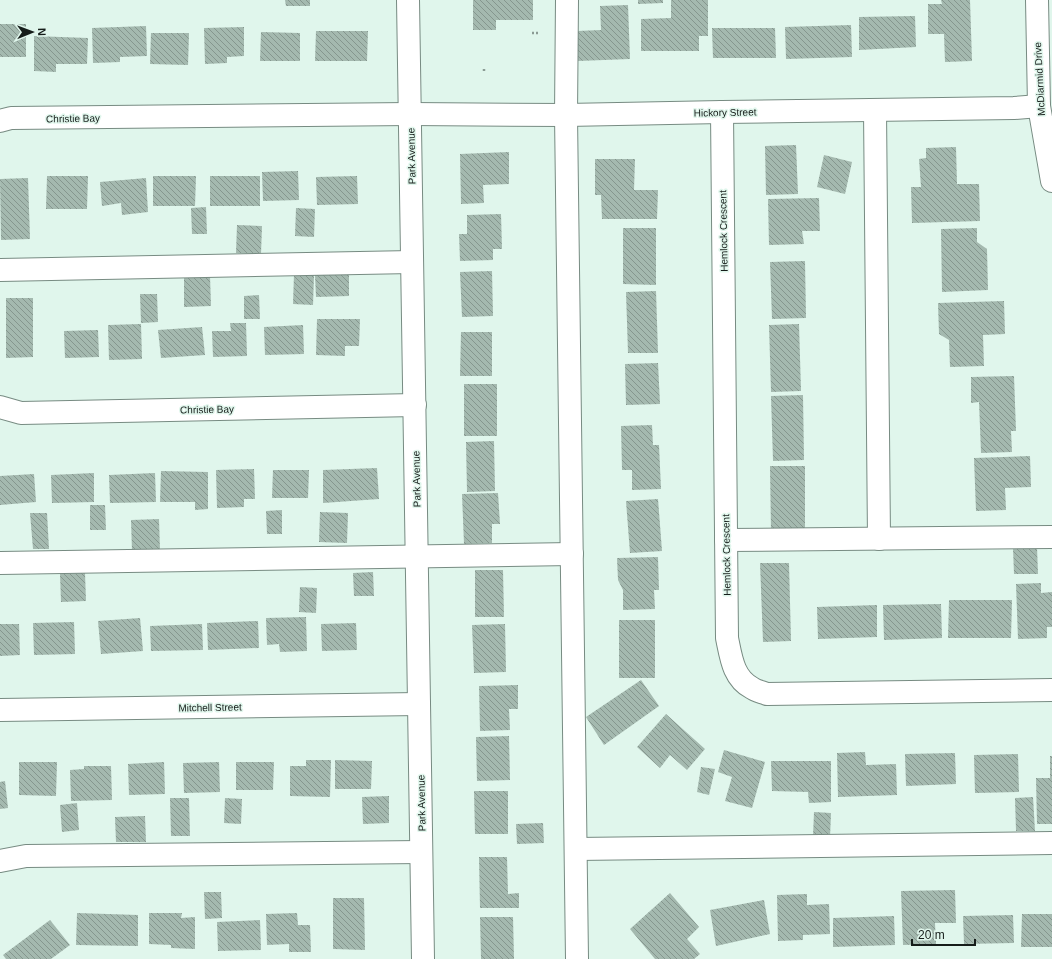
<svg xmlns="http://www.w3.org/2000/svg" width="1052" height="959" font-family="Arial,sans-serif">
<defs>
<pattern id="building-back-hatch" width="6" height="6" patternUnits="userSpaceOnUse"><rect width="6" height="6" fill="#a4b9af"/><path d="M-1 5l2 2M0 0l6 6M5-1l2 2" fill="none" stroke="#85968e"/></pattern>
</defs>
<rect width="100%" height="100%" fill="#e0f6ec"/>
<!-- building -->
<g fill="url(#building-back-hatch)">
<polygon points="285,0 310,0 310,6 286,6"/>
<polygon points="473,0 533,0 533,20 496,20 496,30 473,30"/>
<polygon points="638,0 663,0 663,3 638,4"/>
<polygon points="671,0 708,0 708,36 699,36 699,51 641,51 641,19 671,18"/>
<polygon points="941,0 970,0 972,61 945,62 944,34 928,34 928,4 942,4"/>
<polygon points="628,5 630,59 578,61 577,31 601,30 600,6"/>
<polygon points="915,16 916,47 859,50 859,17"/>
<rect x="0" y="24" width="26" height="33"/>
<polygon points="851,25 852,57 786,59 785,27"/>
<polygon points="146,26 147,56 120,57 120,62 93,63 92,28"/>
<polygon points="244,27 244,56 227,57 227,63 205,64 204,28"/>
<polygon points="712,28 775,28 776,58 713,58"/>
<polygon points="316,31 368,31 367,61 315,61"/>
<polygon points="261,32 300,33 300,61 260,61"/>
<polygon points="151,33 189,33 188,65 150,64"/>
<polygon points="34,36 88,38 87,64 56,64 56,72 34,71"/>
<polygon points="796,145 798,194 766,195 765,146"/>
<polygon points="956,147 957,184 979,184 980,221 912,223 911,187 921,187 919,159 926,158 926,148"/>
<polygon points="509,152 509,184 483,185 484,203 461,204 460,154"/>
<polygon points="824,155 852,162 845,194 817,187"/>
<polygon points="595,159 635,159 634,190 658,190 657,219 602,219 601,195 595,195"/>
<polygon points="298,171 299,200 263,201 262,172"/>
<polygon points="47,176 88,176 87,209 46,209"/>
<polygon points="153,176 196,176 195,206 153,206"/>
<rect x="210" y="176" width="50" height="30"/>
<polygon points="357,176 358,204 317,205 316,177"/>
<polygon points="28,178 30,239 1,240 0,179"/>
<polygon points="146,178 148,212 122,215 121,203 102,206 100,182"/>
<polygon points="819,198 820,231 802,231 804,244 769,245 768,199"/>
<polygon points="206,207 207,234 192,234 191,208"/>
<polygon points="296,208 315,209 314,237 295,236"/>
<polygon points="501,214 502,249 493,249 493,260 460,261 459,234 467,234 467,215"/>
<polygon points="237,225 262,226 261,254 236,253"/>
<polygon points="623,228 656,228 656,285 623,284"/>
<polygon points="977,228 977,242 987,249 988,290 942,292 941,229"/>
<polygon points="805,261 806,318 772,319 770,262"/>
<polygon points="492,271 493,316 462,317 460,272"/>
<polygon points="294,274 314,275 313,305 293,304"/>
<polygon points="349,274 349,296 316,297 315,275"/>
<polygon points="210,276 211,306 184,307 184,277"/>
<polygon points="656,291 658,353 628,353 626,292"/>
<polygon points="140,294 157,294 158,322 141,323"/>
<polygon points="259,295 260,319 244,319 244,296"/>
<polygon points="6,298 33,298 33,357 6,358"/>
<polygon points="1004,301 1005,334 983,335 984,366 950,367 949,340 939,334 938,303"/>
<polygon points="317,319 360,319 359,346 345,346 345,356 316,355"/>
<polygon points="230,323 246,323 247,356 213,357 212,331 231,331"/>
<polygon points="141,324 142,359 109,360 108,325"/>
<polygon points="799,324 801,391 771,392 769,325"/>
<polygon points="303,325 304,354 265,355 264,327"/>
<polygon points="202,327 205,355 161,358 158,330"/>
<polygon points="98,330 99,357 65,358 64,331"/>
<polygon points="461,332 492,332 492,376 460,376"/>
<polygon points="658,363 660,404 626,405 625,364"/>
<polygon points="1014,376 1016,431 1011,431 1012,452 981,453 979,402 971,403 971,377"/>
<rect x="464" y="384" width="33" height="52"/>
<polygon points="803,395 804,460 773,461 771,396"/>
<polygon points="652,425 653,445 659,445 661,489 632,490 632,470 622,470 621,426"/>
<polygon points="494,441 495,491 467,492 466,442"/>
<polygon points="1030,456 1031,487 1005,488 1006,510 976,511 974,458"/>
<polygon points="770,466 805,466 805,534 771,533"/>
<polygon points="377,468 379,499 323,503 323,470"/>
<polygon points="254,469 255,499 244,499 244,507 217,508 216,470"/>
<polygon points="273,470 309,470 308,498 272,498"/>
<polygon points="161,471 208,472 208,509 195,510 195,502 160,502"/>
<polygon points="94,473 94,502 52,503 51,475"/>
<polygon points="155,473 156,502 110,503 109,475"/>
<polygon points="34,474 36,502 0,505 0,476"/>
<polygon points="498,493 500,524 492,524 492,543 464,544 462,494"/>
<polygon points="658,499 662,551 630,553 626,501"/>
<polygon points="90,505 105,505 106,530 90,530"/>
<polygon points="282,510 282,534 267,534 266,511"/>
<polygon points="320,512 348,513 347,543 319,542"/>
<polygon points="30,513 47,513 49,549 33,549"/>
<polygon points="159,519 160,550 132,551 131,520"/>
<polygon points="1037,547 1038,574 1014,574 1013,548"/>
<polygon points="658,557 659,590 654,590 655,609 623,610 623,590 618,580 617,558"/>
<polygon points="760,563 789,563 791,641 763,642"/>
<polygon points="475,570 503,570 504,617 475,617"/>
<polygon points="373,572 374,596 354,596 353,573"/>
<polygon points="85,573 86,601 61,602 60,574"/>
<polygon points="1041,583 1041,593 1052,592 1052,627 1047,627 1047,638 1018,639 1016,584"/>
<polygon points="300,587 317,588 316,613 299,612"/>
<polygon points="949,600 1012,600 1011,638 948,638"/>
<polygon points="941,604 942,638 884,640 883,605"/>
<polygon points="877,605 877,637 818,639 817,607"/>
<polygon points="306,617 307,651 280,652 279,644 267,645 266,618"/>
<polygon points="140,618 143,651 101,654 98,621"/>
<rect x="619" y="620" width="36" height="58"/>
<polygon points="258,621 259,648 208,650 207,623"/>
<polygon points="74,622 75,654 34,655 33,623"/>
<polygon points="356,623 357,650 322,651 321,624"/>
<polygon points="0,624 19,624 20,655 0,656"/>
<polygon points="202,624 203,650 151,651 150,626"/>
<polygon points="505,624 506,672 474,673 472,625"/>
<polygon points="641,680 659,706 604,745 586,717"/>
<polygon points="518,685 518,709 509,709 510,730 480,731 479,686"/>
<polygon points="666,714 705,749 687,770 670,755 660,768 637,747"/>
<polygon points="509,736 510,780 477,781 476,737"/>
<polygon points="724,750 765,762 752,808 725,801 732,777 718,772"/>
<polygon points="865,752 866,765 896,764 897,795 838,797 837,753"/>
<polygon points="955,753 956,784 906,786 905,754"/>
<polygon points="1018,754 1019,792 975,793 974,755"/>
<polygon points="1050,756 1052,756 1052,824 1037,824 1036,778 1050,778"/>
<polygon points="306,760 331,760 330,797 290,796 290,766 306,766"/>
<polygon points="335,760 372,761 371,789 335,789"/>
<polygon points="771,761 831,761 831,802 809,803 808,792 772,791"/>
<polygon points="19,762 57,762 56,796 19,795"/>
<polygon points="164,762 165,794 129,795 128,764"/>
<polygon points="219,762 220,792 184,793 183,763"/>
<polygon points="236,762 274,762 273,790 236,790"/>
<polygon points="84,766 111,766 112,800 71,801 70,770 84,769"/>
<polygon points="701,767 715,769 709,795 697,792"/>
<polygon points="5,781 8,808 0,809 0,782"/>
<polygon points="474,791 508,791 508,834 475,834"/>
<polygon points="389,796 389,823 363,824 362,797"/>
<polygon points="1033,797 1035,831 1016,831 1015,798"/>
<polygon points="170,798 189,798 190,836 171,836"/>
<polygon points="225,798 242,799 241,824 224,823"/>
<polygon points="77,803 79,830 62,832 60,805"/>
<polygon points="814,812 831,813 830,838 813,837"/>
<polygon points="145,816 146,842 116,842 115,817"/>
<polygon points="543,823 544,843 517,844 516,824"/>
<polygon points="479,857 507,857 508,894 519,893 519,908 480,908"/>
<polygon points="955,890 956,923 935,923 936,944 903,945 901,891"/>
<polygon points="204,892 221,892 222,918 205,919"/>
<polygon points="670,893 699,927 687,939 700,954 694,959 655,959 630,929"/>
<polygon points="807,894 807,905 829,904 830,934 803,935 803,940 778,941 777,895"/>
<polygon points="333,898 364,898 365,950 333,949"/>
<polygon points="764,900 770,934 716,946 710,910"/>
<polygon points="77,913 138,915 138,946 76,945"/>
<polygon points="149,913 182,913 181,918 195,917 195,949 171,948 171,945 149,944"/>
<polygon points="297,913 298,925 310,925 311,952 289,952 289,944 267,945 266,914"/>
<polygon points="1022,914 1052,914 1052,947 1021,947"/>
<polygon points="1013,915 1014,943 964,944 963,916"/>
<polygon points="894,916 895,945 833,947 833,918"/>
<polygon points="480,917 513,917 514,959 481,959"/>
<polygon points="50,920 70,945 51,959 6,959 3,955"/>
<polygon points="260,920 261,950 218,951 217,922"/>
</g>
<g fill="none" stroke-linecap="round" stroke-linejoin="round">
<defs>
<g id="minor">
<polyline points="408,0 423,959"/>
<polyline points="567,0 566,115 577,959"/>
<polyline points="1037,0 1039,106 1052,181"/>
<polyline points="875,110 879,539"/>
<path d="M722 112 727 638C731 657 733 678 752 688 756 691 762 692 767 694L1052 690"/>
<polyline points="0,121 11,118 410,114 566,115 722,112 1014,108 1039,106"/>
<polyline points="0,270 412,262"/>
<polyline points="0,407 21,413 415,405"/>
<polyline points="726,540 1052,537"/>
<polyline points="0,563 572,554"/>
<polyline points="0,710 419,704"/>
<polyline points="576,849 1052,843"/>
<polyline points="0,861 26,856 421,852"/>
</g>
</defs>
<!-- minor casing -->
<use href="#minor" stroke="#778b82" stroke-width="24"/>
<!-- path -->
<g stroke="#8b9b94" stroke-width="2.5" stroke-dasharray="2 2" stroke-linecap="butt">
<polyline points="532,33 539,33"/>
<polyline points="484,69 484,73"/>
</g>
<!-- minor -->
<use href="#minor" stroke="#fff" stroke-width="22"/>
</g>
<g text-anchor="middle" stroke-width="3" stroke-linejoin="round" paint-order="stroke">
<!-- street labels -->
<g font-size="10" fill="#161d1a" stroke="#e0f6ec">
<text transform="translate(1039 79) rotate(-93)" y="4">McDiarmid Drive</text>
<text transform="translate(725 112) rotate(-1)" y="4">Hickory Street</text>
<text transform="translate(73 118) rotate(-1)" y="4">Christie Bay</text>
<text transform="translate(411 156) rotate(-91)" y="4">Park Avenue</text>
<text transform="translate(723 231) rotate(-91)" y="4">Hemlock Crescent</text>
<text transform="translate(207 409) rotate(-1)" y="4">Christie Bay</text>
<text transform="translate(416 479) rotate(-91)" y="4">Park Avenue</text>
<text transform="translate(726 555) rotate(-91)" y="4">Hemlock Crescent</text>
<text transform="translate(210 707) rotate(-1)" y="4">Mitchell Street</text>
<text transform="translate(421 803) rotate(-91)" y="4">Park Avenue</text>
</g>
</g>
<!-- north arrow -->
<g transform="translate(32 32) rotate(89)" stroke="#e0f6ec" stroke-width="3" paint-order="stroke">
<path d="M0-3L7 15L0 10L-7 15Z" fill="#161d1a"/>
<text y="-6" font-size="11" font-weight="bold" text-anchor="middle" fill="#161d1a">N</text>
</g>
<!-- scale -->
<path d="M912 939v6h63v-6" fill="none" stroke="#161d1a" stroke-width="2"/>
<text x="918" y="939" font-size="12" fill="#161d1a" stroke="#e0f6ec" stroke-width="3" paint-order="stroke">20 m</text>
</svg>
